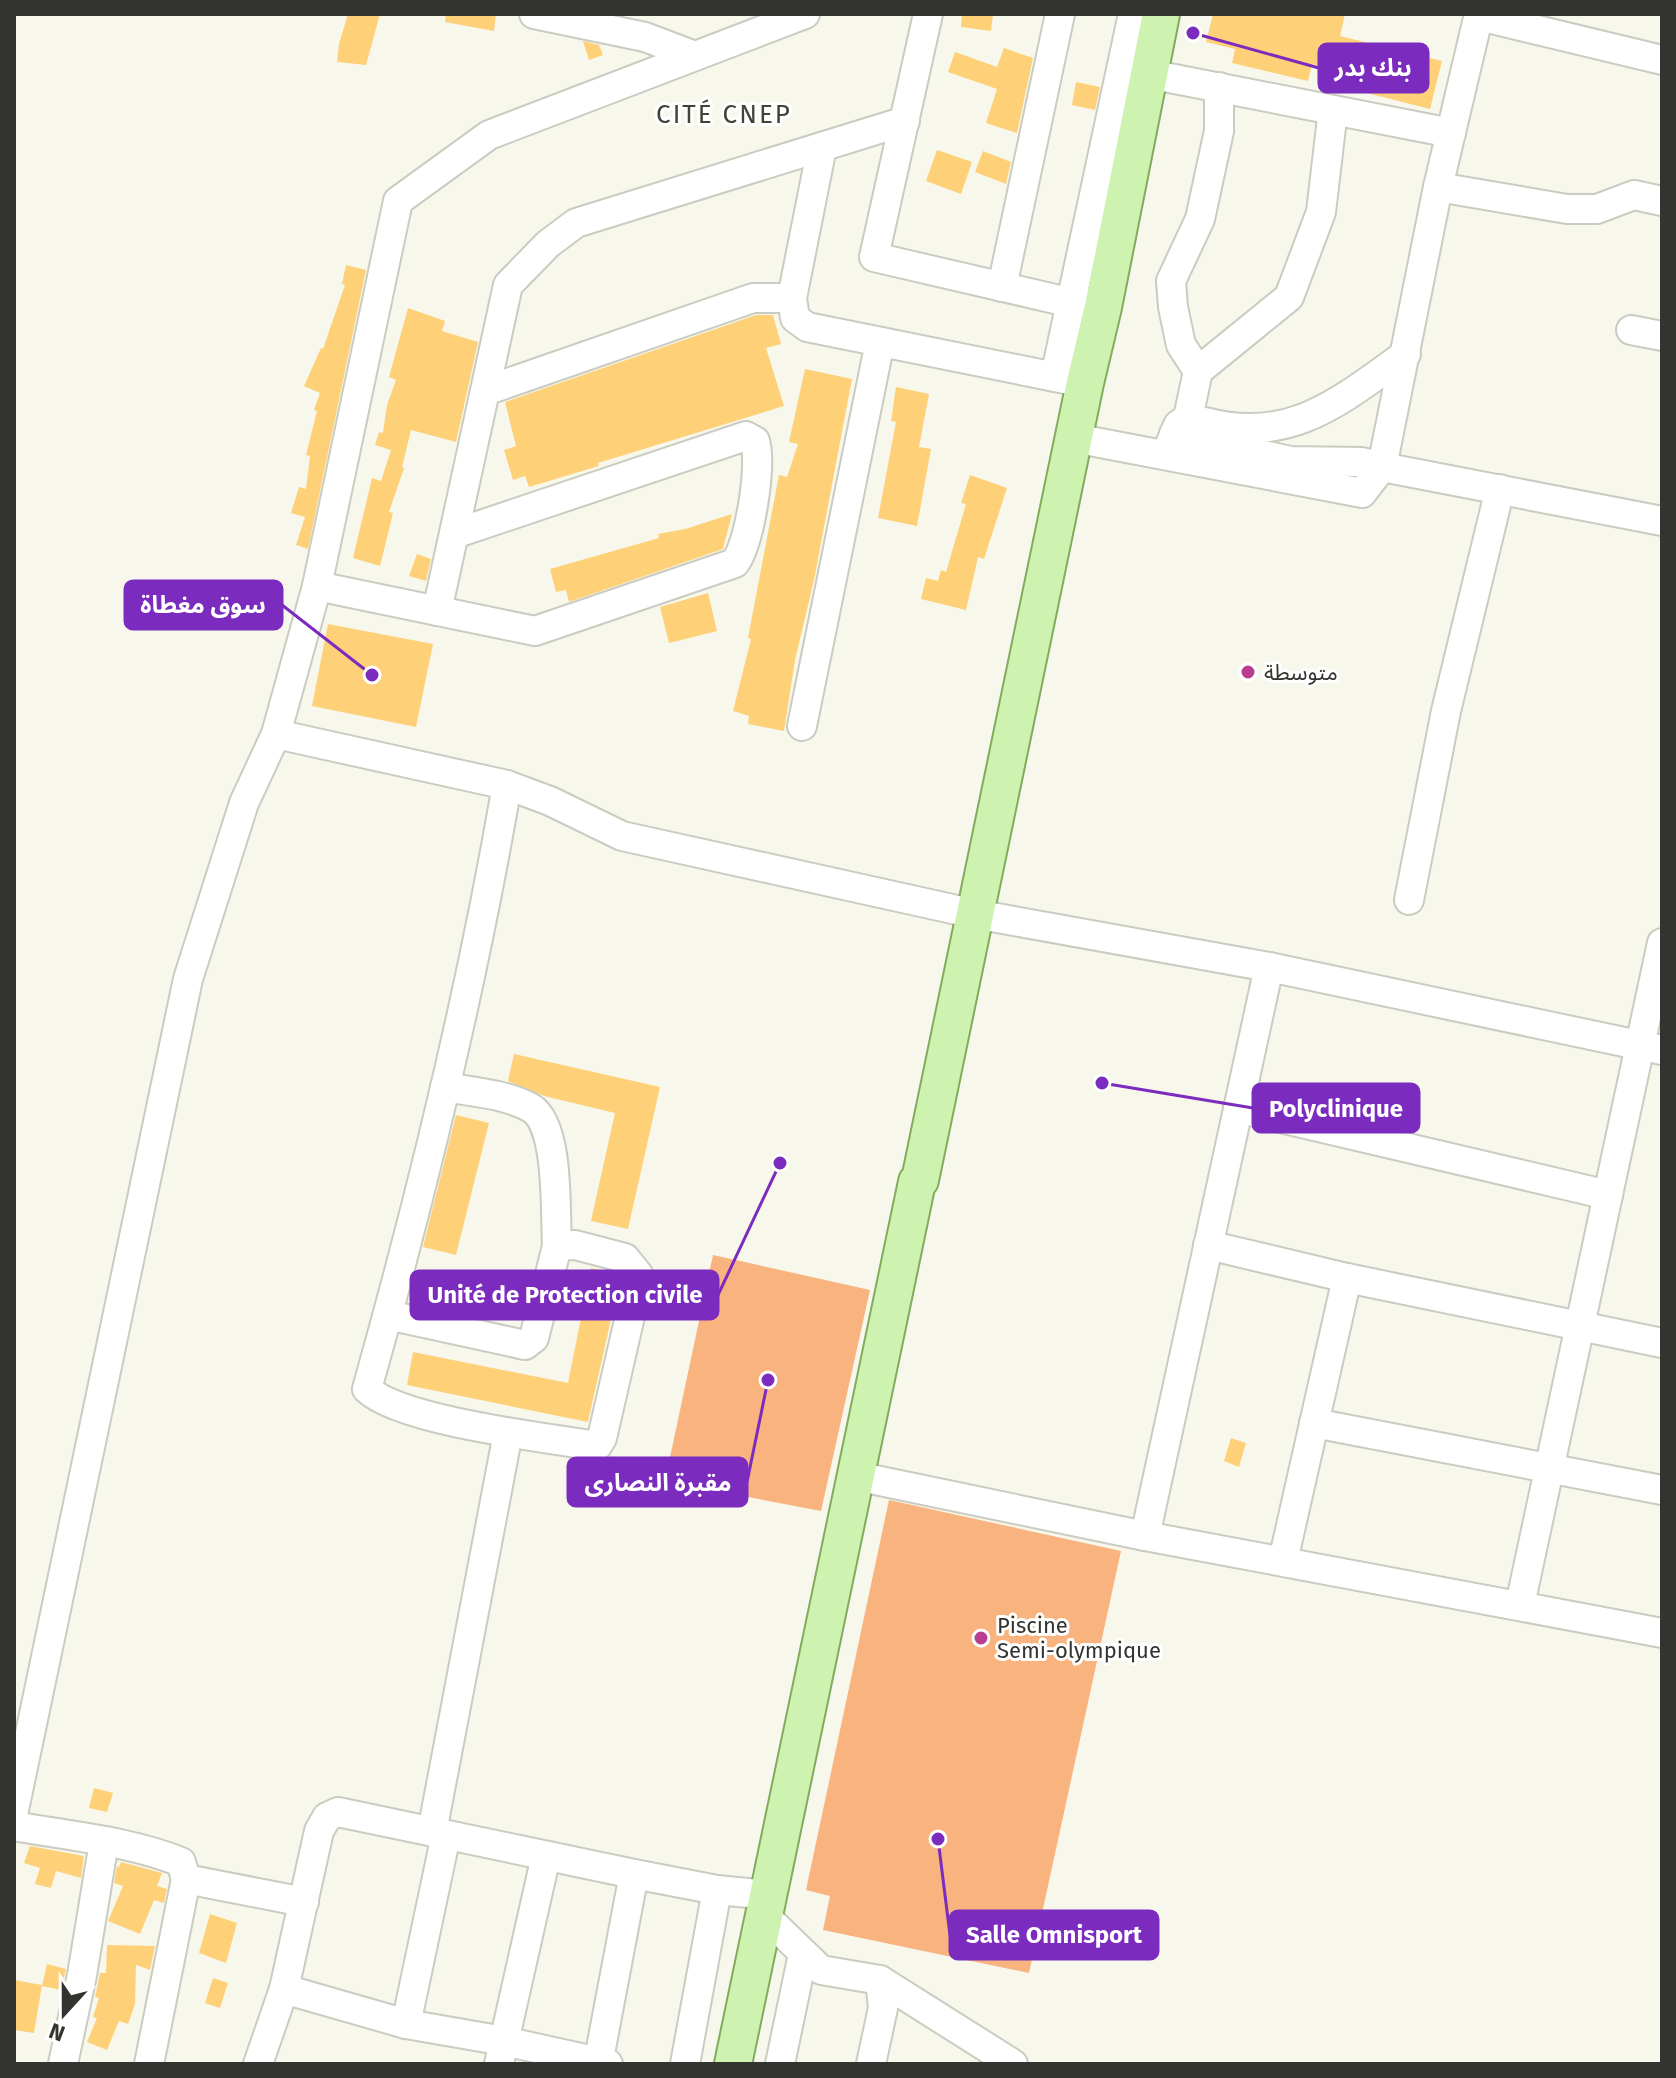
<svg xmlns="http://www.w3.org/2000/svg" width="1676" height="2078" font-family="'Fira Sans','Noto Sans Arabic',sans-serif">
<rect width="100%" height="100%" fill="#f7f7eb"/>
<!-- green -->
<g fill="#f8b37e">
<polygon points="713,1255 870,1290 821,1511 665,1481"/>
<polygon points="889,1500 1121,1551 1029,1973 823,1930 830,1896 806,1890"/>
</g>
<!-- building -->
<g fill="#fed179">
<polygon points="348,14 380,14 366,65 337,62 339,44"/>
<polygon points="446,14 496,14 494,31 445,22"/>
<polygon points="962,14 993,14 991,31 961,27"/>
<polygon points="1213,14 1345,14 1340,36 1442,61 1430,109 1347,88 1350,74 1312,64 1308,81 1232,63 1235,49 1206,42"/>
<polygon points="583,41 599,45 603,55 589,60"/>
<polygon points="1004,48 1033,58 1017,133 986,123 997,89 948,72 955,52 997,67"/>
<polygon points="1076,82 1100,87 1095,110 1072,105"/>
<polygon points="937,150 972,162 961,194 926,181"/>
<polygon points="983,151 1011,162 1006,184 975,172"/>
<polygon points="346,265 366,270 308,549 296,545 305,517 291,513 299,487 306,489 310,456 306,455 317,411 314,410 320,393 304,386 321,348 323,349 345,285 342,284"/>
<polygon points="408,308 445,321 442,331 478,342 456,442 411,430 402,467 404,468 389,512 393,513 380,566 353,558 372,478 381,481 391,450 375,445 379,432 383,433 387,405 396,380 389,377"/>
<polygon points="756,315 773,315 781,344 766,348 784,406 598,463 599,466 529,487 525,476 513,480 504,450 516,446 505,402"/>
<polygon points="805,369 852,379 814,580 795,660 784,731 748,724 749,716 733,711 751,639 748,638 779,475 787,477 798,444 789,442"/>
<polygon points="896,387 929,394 919,447 931,449 917,526 878,518 896,422 891,421"/>
<polygon points="970,475 1007,488 984,559 978,557 966,610 921,599 926,578 938,581 941,570 946,572 966,504 961,503"/>
<polygon points="732,514 723,549 569,602 566,590 556,592 550,569 659,538 658,534 685,529"/>
<polygon points="417,554 431,559 426,581 409,576"/>
<polygon points="708,593 717,631 669,643 660,607"/>
<polygon points="328,624 433,644 416,727 312,706"/>
<polygon points="514,1054 660,1087 628,1229 591,1221 615,1113 544,1096 508,1081"/>
<polygon points="456,1115 489,1123 456,1255 423,1247"/>
<polygon points="591,1268 615,1273 620,1279 588,1422 407,1385 413,1352 568,1383"/>
<polygon points="1231,1438 1246,1443 1239,1467 1224,1461"/>
<polygon points="94,1788 113,1793 107,1812 89,1808"/>
<polygon points="30,1846 84,1856 81,1878 56,1871 51,1888 35,1884 40,1868 24,1863"/>
<polygon points="121,1862 162,1873 157,1886 167,1889 164,1903 154,1900 140,1934 108,1921 123,1886 114,1883 117,1866 119,1867"/>
<polygon points="210,1914 237,1923 226,1963 199,1953"/>
<polygon points="107,1945 155,1946 150,1970 136,1965 135,2004 128,2024 119,2021 107,2050 87,2042 97,2018 93,2017 99,1998 95,1997 100,1973 106,1973"/>
<polygon points="47,1964 66,1969 61,1990 42,1986"/>
<polygon points="213,1978 228,1983 220,2008 205,2003"/>
<polygon points="14,1980 42,1985 34,2033 14,2030"/>
</g>
<g fill="none" stroke-linecap="round" stroke-linejoin="round">
<defs>
<g id="minor">
<polyline points="534,14 645,37 695,56"/>
<polyline points="928,14 874,257 1072,303 1103,307"/>
<polyline points="1479,16 1662,60"/>
<polyline points="1149,74 1451,133"/>
<polyline points="822,147 792,298 795,318 807,327 1085,383"/>
<polyline points="1438,187 1567,209 1597,209 1634,195 1662,201"/>
<polyline points="1002,287 1060,14"/>
<polyline points="1631,330 1662,336"/>
<polyline points="1198,371 1181,345 1173,307 1171,281 1200,219 1219,131 1219,87"/>
<polyline points="1055,377 1133,14"/>
<polyline points="485,391 753,298 792,298"/>
<path d="M1205 422C1291 445 1340 401 1406 354"/>
<polyline points="1174,434 1290,461 1362,462 1382,467 1438,187 1479,14"/>
<polyline points="1074,438 1362,493 1382,467 1662,521"/>
<polyline points="1169,447 1178,425 1188,418 1198,371 1289,297 1321,212 1333,110"/>
<path d="M317 586 535 631 735 563C750 542 762 466 755 441L746 436 454 534"/>
<polyline points="437,611 508,285 548,244 576,223 905,121"/>
<polyline points="802,726 880,342"/>
<polyline points="276,734 507,785 550,801 622,836 975,914 1269,967 1662,1050"/>
<polyline points="1409,900 1446,711 1500,489"/>
<polyline points="1269,967 1145,1536 1662,1633"/>
<path d="M445 1087C473 1092 506 1094 531 1108 560 1125 555 1215 557 1246"/>
<polyline points="1238,1108 1608,1195"/>
<polyline points="1208,1245 1347,1278 1662,1343"/>
<path d="M388 1315 525 1345 534 1338 557 1246 575 1245 625 1258 638 1274 636 1290 602 1438 597 1446C547 1438 400 1421 367 1389 423 1190 472 989 507 785"/>
<polyline points="1314,1423 1662,1490"/>
<polyline points="856,1476 1145,1536"/>
<polyline points="1283,1561 1347,1278"/>
<polyline points="1520,1605 1662,943"/>
<polyline points="14,1810 188,979 244,803 276,734 317,586 398,201 489,135 805,14"/>
<path d="M14 1826C69 1836 129 1841 181 1862L186 1879 149 2064"/>
<polyline points="432,1832 508,1433"/>
<polyline points="186,1879 304,1902"/>
<polyline points="764,1915 821,1970 880,1980 1013,2064"/>
<polyline points="284,1989 406,2024 504,2041 608,2064"/>
<polyline points="406,2024 446,1835"/>
<polyline points="63,2064 82,1975 104,1842"/>
<polyline points="258,2064 284,1989 319,1831 327,1817 338,1812 634,1874 717,1890 769,1895"/>
<polyline points="499,2064 546,1856"/>
<polyline points="598,2064 634,1874"/>
<polyline points="685,2064 717,1890"/>
<polyline points="780,2064 803,1954"/>
<polyline points="871,2064 883,2008 880,1980"/>
</g>
<polyline id="major" points="733,2064 917,1182 920,1180 1085,383 1103,307 1161,14"/>
</defs>
<!-- minor casing -->
<use href="#minor" stroke="#cbccc1" stroke-width="32"/>
<!-- major casing -->
<use href="#major" stroke="#82ab60" stroke-width="40"/>
<!-- minor -->
<use href="#minor" stroke="#fff" stroke-width="28"/>
<!-- major -->
<use href="#major" stroke="#cef3b0" stroke-width="36"/>
</g>
<!-- markers -->
<g fill="#b93e91" stroke="#fff" stroke-width="3">
<circle cx="1248" cy="672" r="8"/>
<circle cx="981" cy="1638" r="8"/>
</g>
<g text-anchor="middle" stroke-width="6" stroke-linejoin="round" paint-order="stroke">
<!-- poi labels -->
<g font-size="22" fill="#33332f" stroke="#fff" text-anchor="start">
<text x="1264" y="680">متوسطة</text>
<text x="997" y="1633">Piscine<tspan x="997" dy="25">Semi-olympique</tspan></text>
</g>
<!-- quarter labels -->
<g font-size="26" letter-spacing="2" fill="#424239" stroke="#fff">
<text x="724" y="123">CITÉ CNEP</text>
</g>
</g>
<!-- callouts -->
<path fill="none" stroke="#7b2cbf" stroke-width="3" d="M1193 33L1319 68M372 675L282 605M1102 1083L1253 1108M780 1163L718 1295M768 1380L747 1482M938 1839L950 1935"/>
<g fill="#7b2cbf" stroke="#fff" stroke-width="3">
<circle cx="1193" cy="33" r="8"/>
<circle cx="372" cy="675" r="8"/>
<circle cx="1102" cy="1083" r="8"/>
<circle cx="780" cy="1163" r="8"/>
<circle cx="768" cy="1380" r="8"/>
<circle cx="938" cy="1839" r="8"/>
</g>
<g fill="#7b2cbf" stroke="#7b2cbf" stroke-width="3">
<rect x="1319" y="44" width="109" height="48" rx="8"/>
<rect x="125" y="581" width="157" height="48" rx="8"/>
<rect x="1253" y="1084" width="166" height="48" rx="8"/>
<rect x="411" y="1271" width="307" height="48" rx="8"/>
<rect x="568" y="1458" width="179" height="48" rx="8"/>
<rect x="950" y="1911" width="208" height="48" rx="8"/>
</g>
<g font-size="24" text-anchor="middle" font-weight="bold" fill="#fff">
<text x="1373" y="76">بنك بدر</text>
<text x="203" y="613">سوق مغطاة</text>
<text x="1336" y="1117">Polyclinique</text>
<text x="565" y="1303">Unité de Protection civile</text>
<text x="658" y="1491">مقبرة النصارى</text>
<text x="1054" y="1943">Salle Omnisport</text>
</g>
<!-- border -->
<rect width="1676" height="2078" fill="none" stroke="#33332f" stroke-width="32"/>
<!-- north arrow -->
<g transform="translate(64 2014) rotate(201)" stroke="#ffffff" stroke-width="6" paint-order="stroke">
<path d="M0-6L14 30L0 20L-14 30Z" fill="#33332f"/>
<text y="-12" font-size="22" font-weight="bold" text-anchor="middle" fill="#33332f">N</text>
</g>
</svg>
